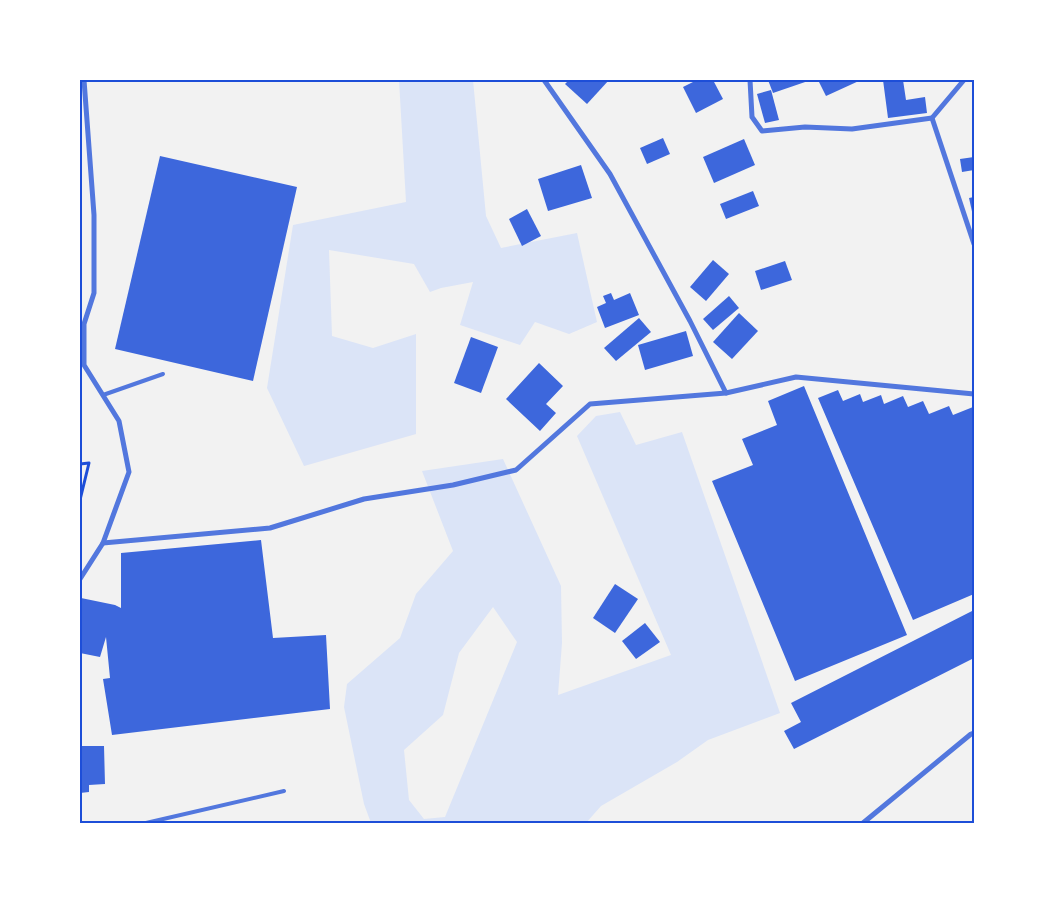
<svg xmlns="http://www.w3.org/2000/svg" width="1054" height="903" font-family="Raleway,sans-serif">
<rect width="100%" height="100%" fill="#f2f2f2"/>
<!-- green -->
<g fill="#dbe4f7" fill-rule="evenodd">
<polygon points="399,80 473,80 486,216 501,248 577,233 597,322 569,334 535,322 520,345 460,325 473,282 441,288 430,292 414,264 329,250 332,336 373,348 416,334 416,434 304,466 267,388 293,225 406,202"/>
<path d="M620 412 636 445 682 432 780 713 708 740 677 762 601 806 586 823H502L501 822 500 823H371L364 804 344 707 347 684 400 638 416 594 453 551 422 471 503 459 561 586 562 643 558 695 671 655 577 436 596 416ZM493 607 517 642 445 817 424 819 409 800 404 750 443 715 459 653Z"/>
</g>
<!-- building -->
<g fill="#3d67dc">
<polygon points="569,80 609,80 587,104 565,84"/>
<polygon points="697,80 713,80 723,99 696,113 683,87"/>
<polygon points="768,80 811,80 773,93"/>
<polygon points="818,80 861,80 826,96"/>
<polygon points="883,80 903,80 906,100 925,97 927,113 888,118"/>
<polygon points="771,90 779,120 765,123 757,94"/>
<polygon points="663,138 670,154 647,164 640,148"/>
<polygon points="744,139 755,165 714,183 703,157"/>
<polygon points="160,156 297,187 253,381 115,349"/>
<polygon points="974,157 974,170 962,172 960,159"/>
<polygon points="581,165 592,198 548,211 538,179"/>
<polygon points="753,191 759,206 726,219 720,204"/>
<polygon points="974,197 974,215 973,216 969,198"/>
<polygon points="527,209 541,236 522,246 509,219"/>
<polygon points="713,260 729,274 706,301 690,287"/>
<polygon points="785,261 792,280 761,290 755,271"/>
<polygon points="611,293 614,300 630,293 639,315 605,328 597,307 606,303 603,296"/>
<polygon points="729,296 739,308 713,330 703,319"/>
<polygon points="739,313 758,331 732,359 713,342"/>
<polygon points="639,318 651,332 616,361 604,348"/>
<polygon points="686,331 693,356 645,370 638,345"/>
<polygon points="471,337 498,347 481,393 454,383"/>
<polygon points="539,363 563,386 546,404 556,413 540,431 506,399"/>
<polygon points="804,386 907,635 795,681 712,481 753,465 742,439 777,425 768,401"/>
<polygon points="838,390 843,401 860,394 863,402 881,395 884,404 903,396 908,407 923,401 929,414 949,406 953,415 973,407 974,410 974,594 913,620 818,398"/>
<polygon points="261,540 273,638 326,635 330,709 112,735 103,679 110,678 106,637 100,657 80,653 80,604 81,598 115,605 121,608 121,553"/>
<polygon points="615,584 638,599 615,633 593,618"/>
<polygon points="974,610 974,658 794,749 784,731 801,722 791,703"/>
<polygon points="645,623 660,642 636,659 622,641"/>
<polygon points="80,746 104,746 105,784 89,785 89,792 80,793"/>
</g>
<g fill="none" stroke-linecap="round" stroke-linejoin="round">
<!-- path -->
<polyline stroke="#1d4ed8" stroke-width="3" points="80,464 89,463 80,500"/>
<!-- service -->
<g stroke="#5277de" stroke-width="4">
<polyline points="103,395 163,374"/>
<polyline points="146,823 284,791"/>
</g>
<!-- minor -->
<g stroke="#5277de" stroke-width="5">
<polyline points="544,80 610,174 690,321 726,393 796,377 974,394"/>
<polyline points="750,80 752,117 762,131 805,127 852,129 932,118"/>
<polyline points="964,80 932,118 974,244"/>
<polyline points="103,543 270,528 364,499 453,485 516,470 590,404 726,393"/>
<polyline points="80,579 103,543 129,472 119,421 84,365 84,324 94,293 94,215 84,80"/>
<polyline points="863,823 971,734 974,733"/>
</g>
</g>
<!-- border -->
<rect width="1054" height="903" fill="none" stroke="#ffffff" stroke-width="162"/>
<rect x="81" y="81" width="892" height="741" fill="none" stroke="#1d4ed8" stroke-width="2"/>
</svg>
